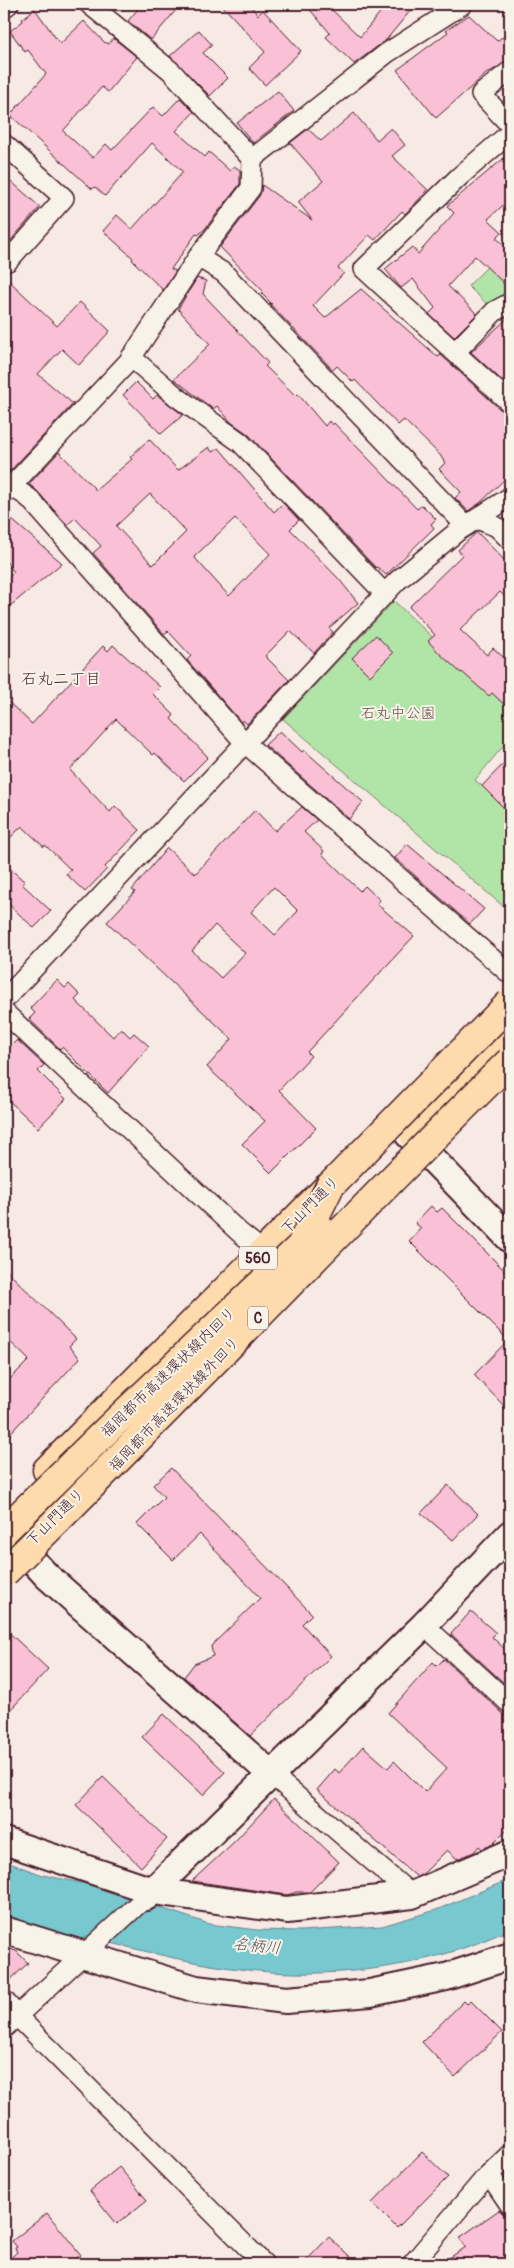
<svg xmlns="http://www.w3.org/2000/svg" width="514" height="2268" font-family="Pangolin,'Klee One',sans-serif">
<rect width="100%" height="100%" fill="#f7e9e4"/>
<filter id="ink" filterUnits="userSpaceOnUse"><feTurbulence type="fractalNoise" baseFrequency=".02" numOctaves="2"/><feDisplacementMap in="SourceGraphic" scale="10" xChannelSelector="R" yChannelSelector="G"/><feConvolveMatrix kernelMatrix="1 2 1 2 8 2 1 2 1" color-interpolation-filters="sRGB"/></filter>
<g filter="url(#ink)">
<!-- green -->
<g fill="#b1e5a7" stroke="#7e8269">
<polygon points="488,266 508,289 490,307 468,286"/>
<polygon points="394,601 510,710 510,738 475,780 510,810 510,912 283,719"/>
</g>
<!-- water -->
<path fill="#77c8cf" stroke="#65848d" d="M4 1861 43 1875 96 1886 209 1924 257 1930 301 1931 382 1926 436 1910 510 1879V1929C426 1970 324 1981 231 1968 182 1962 134 1948 86 1937L80 1940 4 1914Z"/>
<!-- building -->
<g fill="#f9c0d6" stroke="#4a1f2b" fill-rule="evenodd">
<polygon points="142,4 181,4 151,40 128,21"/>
<polygon points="221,4 249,4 258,15 263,10 301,51 265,85 249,68 265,52"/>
<polygon points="305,4 326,4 360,37 387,4 416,4 386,40 354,64 326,37 330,33"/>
<polygon points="35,9 60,44 84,21 104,42 109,44 113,38 137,57 108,92 102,87 63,131 93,158 106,144 112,150 153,107 163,116 180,98 194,112 176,131 205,157 209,152 230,171 234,166 240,170 240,184 204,230 198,235 196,234 171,269 176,271 163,290 132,260 133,258 103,231 117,215 132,229 183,172 152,143 105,196 95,187 92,189 10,115 46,74 28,50 25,52 10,31 23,21 22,19"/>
<polygon points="469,15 497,41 502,37 510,46 510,60 486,74 436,118 397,70 448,32 446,30"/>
<polygon points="199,30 212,45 203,53 228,78 210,96 170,56"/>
<polygon points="278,91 294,111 253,143 237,123"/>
<polygon points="354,113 377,140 391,128 405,145 392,156 428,190 405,214 402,211 375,240 369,235 338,268 344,273 313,306 325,318 361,289 438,357 441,355 502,411 510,414 510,474 480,503 468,511 455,498 461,492 439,469 445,463 440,455 404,420 398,425 355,380 353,382 337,366 333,370 269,303 272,304 261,293 263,291 220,247 260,195 262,185 312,220 298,202 323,181 290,143 308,129 321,141"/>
<polygon points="510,153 510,199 488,219 502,232 496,238 510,249 510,289 475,256 448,286 477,314 454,337 429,314 435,308 413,279 401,288 385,269 412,247 418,254 454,213 447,206"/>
<polygon points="4,175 40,207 6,246 4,246"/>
<polygon points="4,276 57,326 80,302 110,331 79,365 62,349 38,374 73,404 10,471 4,464"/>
<polygon points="197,278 206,281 203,294 268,363 265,366 296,396 298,394 325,426 329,421 332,425 334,423 417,509 422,505 436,519 431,524 434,528 386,575 377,567 376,568 248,434 231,422 217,406 213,409 174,379 210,344 178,309"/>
<polygon points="510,316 510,388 471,352"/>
<polygon points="136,382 153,399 157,395 183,415 161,434 123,395"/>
<path d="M149 439 178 470 209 447 212 452 219 448 274 512 283 503 299 520 290 529 339 579 358 603 329 628 333 632 314 653 290 631 265 656 289 680 247 724 243 720 241 722 187 660 191 656 168 631 164 634 93 553 101 546 75 518 67 525 37 491 29 484 59 452 96 490 132 459 130 457ZM150 494 186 532 153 565 116 526ZM235 518 270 554 229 596 194 557Z"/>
<polygon points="4,513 62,563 4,611 4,582 14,572 4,559"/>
<polygon points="477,532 510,566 510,602 500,592 460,630 487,655 493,648 510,663 510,710 492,693 489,696 462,672 461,673 439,653 428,641 435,635 409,607 462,555 458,550"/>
<polygon points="376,635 393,653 370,676 352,658"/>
<polygon points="113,645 160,687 153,694 174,715 171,719 208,757 184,781 155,753 153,755 116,719 70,770 110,812 115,806 140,830 105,867 107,869 85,892 66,874 71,870 45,845 44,847 22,826 4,844 4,698 32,724 103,646 108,651"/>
<polygon points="280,731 302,752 304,750 363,802 349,819 265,745"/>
<polygon points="510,757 510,814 482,786"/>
<path d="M302 807 317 820 304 832 324 851 322 854 360 891 365 886 380 900 377 904 414 936 307 1052 311 1056 279 1090 316 1128 271 1173 242 1144 265 1121 207 1067 232 1039 107 922 135 892 132 890 167 848 195 874 255 810 275 831ZM274 887 298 911 275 935 251 912ZM215 925 245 953 221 978 192 951Z"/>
<polygon points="407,844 484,909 470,924 395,858"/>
<polygon points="4,863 25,882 22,884 51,911 34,928 6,902 4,905"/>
<polygon points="57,980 65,988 69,984 80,995 75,1000 113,1037 121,1028 130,1037 134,1033 149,1046 108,1093 62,1047 60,1049 29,1019 35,1013 30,1008"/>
<polygon points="17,1040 44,1065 38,1071 66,1099 38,1128 4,1096 4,1053"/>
<polygon points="431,1206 437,1212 442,1208 510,1276 510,1412 474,1375 508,1340 409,1241 421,1228 415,1223"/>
<polygon points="4,1268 76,1339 69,1346 80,1358 4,1440 4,1385 29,1360 4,1336"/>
<polygon points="171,1468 312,1614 302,1624 331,1656 250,1736 184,1677 194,1664 213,1656 211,1646 260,1598 200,1534 173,1560 137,1524 164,1497 153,1485"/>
<polygon points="448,1485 478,1514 453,1540 421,1513"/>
<polygon points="471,1611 496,1633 492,1637 510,1654 510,1676 504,1683 451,1634"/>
<polygon points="4,1628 48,1669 4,1717"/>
<polygon points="444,1659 510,1720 510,1827 493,1844 482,1849 479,1846 474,1852 457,1859 447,1850 424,1873 417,1877 317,1790 335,1769 339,1773 363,1746 388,1768 394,1761 425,1792 447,1768 388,1713 433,1662 437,1666"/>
<polygon points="164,1714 225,1772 203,1795 142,1737"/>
<polygon points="103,1777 167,1839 141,1867 76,1805"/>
<polygon points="274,1799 339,1862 310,1892 297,1892 287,1895 192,1881 235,1841"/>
<polygon points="4,1947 16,1951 28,1963 4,1986"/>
<polygon points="464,2001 467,2004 471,2001 502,2032 455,2077 422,2042"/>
<polygon points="422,2152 448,2177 397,2228 372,2203"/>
<polygon points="119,2167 147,2200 117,2224 90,2191"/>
<polygon points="499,2210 505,2215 510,2216 510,2264 440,2264 466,2247 459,2238"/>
<polygon points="47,2213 81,2255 69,2264 4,2264 17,2252 15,2248 17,2247 12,2241"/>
<polygon points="329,2237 358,2264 303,2264"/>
</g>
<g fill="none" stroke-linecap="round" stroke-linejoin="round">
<defs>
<g id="street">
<polyline points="89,4 171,71 252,159"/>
<polyline points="4,8 9,4"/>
<polyline points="510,71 481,94 510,125"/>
<polyline points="510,133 460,176 364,269 510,403"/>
<polyline points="4,144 64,198 8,261 4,257"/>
<polyline points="198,257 224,273 466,526"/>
<polyline points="456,351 495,311 510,303"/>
<polyline points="131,357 177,397 240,442 385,594"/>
<polyline points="4,481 29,498 245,743 510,974"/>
<polyline points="4,494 129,361 198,257 251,188 252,159 387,53 463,4"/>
<polyline points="477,519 497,527 510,540"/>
<polyline points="4,1000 397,581 458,531 510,497"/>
<polyline points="4,1012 239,1232 264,1252"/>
<polyline points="424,1625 510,1704"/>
<polyline points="271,1774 412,1895"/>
<polyline points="4,2000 18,2017 264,2264"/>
<polyline points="4,2028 146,1897"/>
<polyline points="489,2174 510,2205"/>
<polyline points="412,2264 485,2178 510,2154"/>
</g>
<g id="secondary">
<polyline points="408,1134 510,1239"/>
<polyline points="9,1535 47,1576 271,1774"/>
<polyline points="4,1841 153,1891 287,1910 412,1895 510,1853"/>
<polyline points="146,1897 424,1625 510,1534"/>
<polyline points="4,1930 196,1989 286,2000 370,1993 446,1977 510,1956"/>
</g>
<polyline id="primary" points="47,1470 327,1188"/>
<polyline id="highway" points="415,1138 510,1030"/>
</defs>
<!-- street casing -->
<use href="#street" stroke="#4a1f2b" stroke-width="22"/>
<!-- secondary casing -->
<use href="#secondary" stroke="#4a1f2b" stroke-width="30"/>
<!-- primary casing -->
<use href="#primary" stroke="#4a1f2b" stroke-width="31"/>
<!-- highway casing -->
<use href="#highway" stroke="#4a1f2b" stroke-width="31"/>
<!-- street -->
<use href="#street" stroke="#f7f3e8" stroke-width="19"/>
<!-- secondary -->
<use href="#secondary" stroke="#f7f3e8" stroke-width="26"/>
<!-- primary -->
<use href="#primary" stroke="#fddbac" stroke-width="28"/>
<!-- highway -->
<use href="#highway" stroke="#fddbac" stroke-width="28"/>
<defs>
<g id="highway-bridge">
<polyline points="303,1241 330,1186 510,1003"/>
<polyline points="4,1531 111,1426 320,1228"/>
<path d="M4 1573C175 1405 339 1230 510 1061"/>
</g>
</defs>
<!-- highway-bridge casing -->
<use href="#highway-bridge" stroke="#4a1f2b" stroke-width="31" stroke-linecap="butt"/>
<!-- highway-bridge -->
<use href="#highway-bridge" stroke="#fddbac" stroke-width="28"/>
</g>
</g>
<g text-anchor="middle" stroke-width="4" stroke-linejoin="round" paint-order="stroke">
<!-- shield labels -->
<g fill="#f7f3e8" stroke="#7e5f64" stroke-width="1">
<rect x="239" y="1246.5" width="38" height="23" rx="4"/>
<rect x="248" y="1306.5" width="20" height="23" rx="4"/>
</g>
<g font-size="14" font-weight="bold" fill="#4a1f2b">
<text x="258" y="1263">560</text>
<text x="258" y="1323">C</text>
</g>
<!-- park labels -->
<g font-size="15" fill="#64504a" stroke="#f7f3e8">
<text x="398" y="718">石丸中公園</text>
</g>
<!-- street labels -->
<g font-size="15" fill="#4a1f2b" stroke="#f7f3e8">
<text transform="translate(310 1205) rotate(-45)" y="5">下山門通り</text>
<text transform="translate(168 1372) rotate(-44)" y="5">福岡都市高速環状線内回り</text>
<text transform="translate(174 1404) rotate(-46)" y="5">福岡都市高速環状線外回り</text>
<text transform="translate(55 1517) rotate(-45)" y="5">下山門通り</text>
</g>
<!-- neighbourhood labels -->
<g font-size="16" fill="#4a1f2b" stroke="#f7f3e8">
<text x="61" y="684">石丸二丁目</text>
</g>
<!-- water labels -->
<g font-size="16" font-style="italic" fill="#58525c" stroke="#f7f3e8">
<text transform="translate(257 1945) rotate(6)" y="6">名柄川</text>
</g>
</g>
<!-- margin -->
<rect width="514" height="2268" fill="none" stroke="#f7f3e8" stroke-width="20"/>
<rect x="10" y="10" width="494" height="2248" fill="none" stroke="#4a1f2b" stroke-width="2" filter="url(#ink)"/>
</svg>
